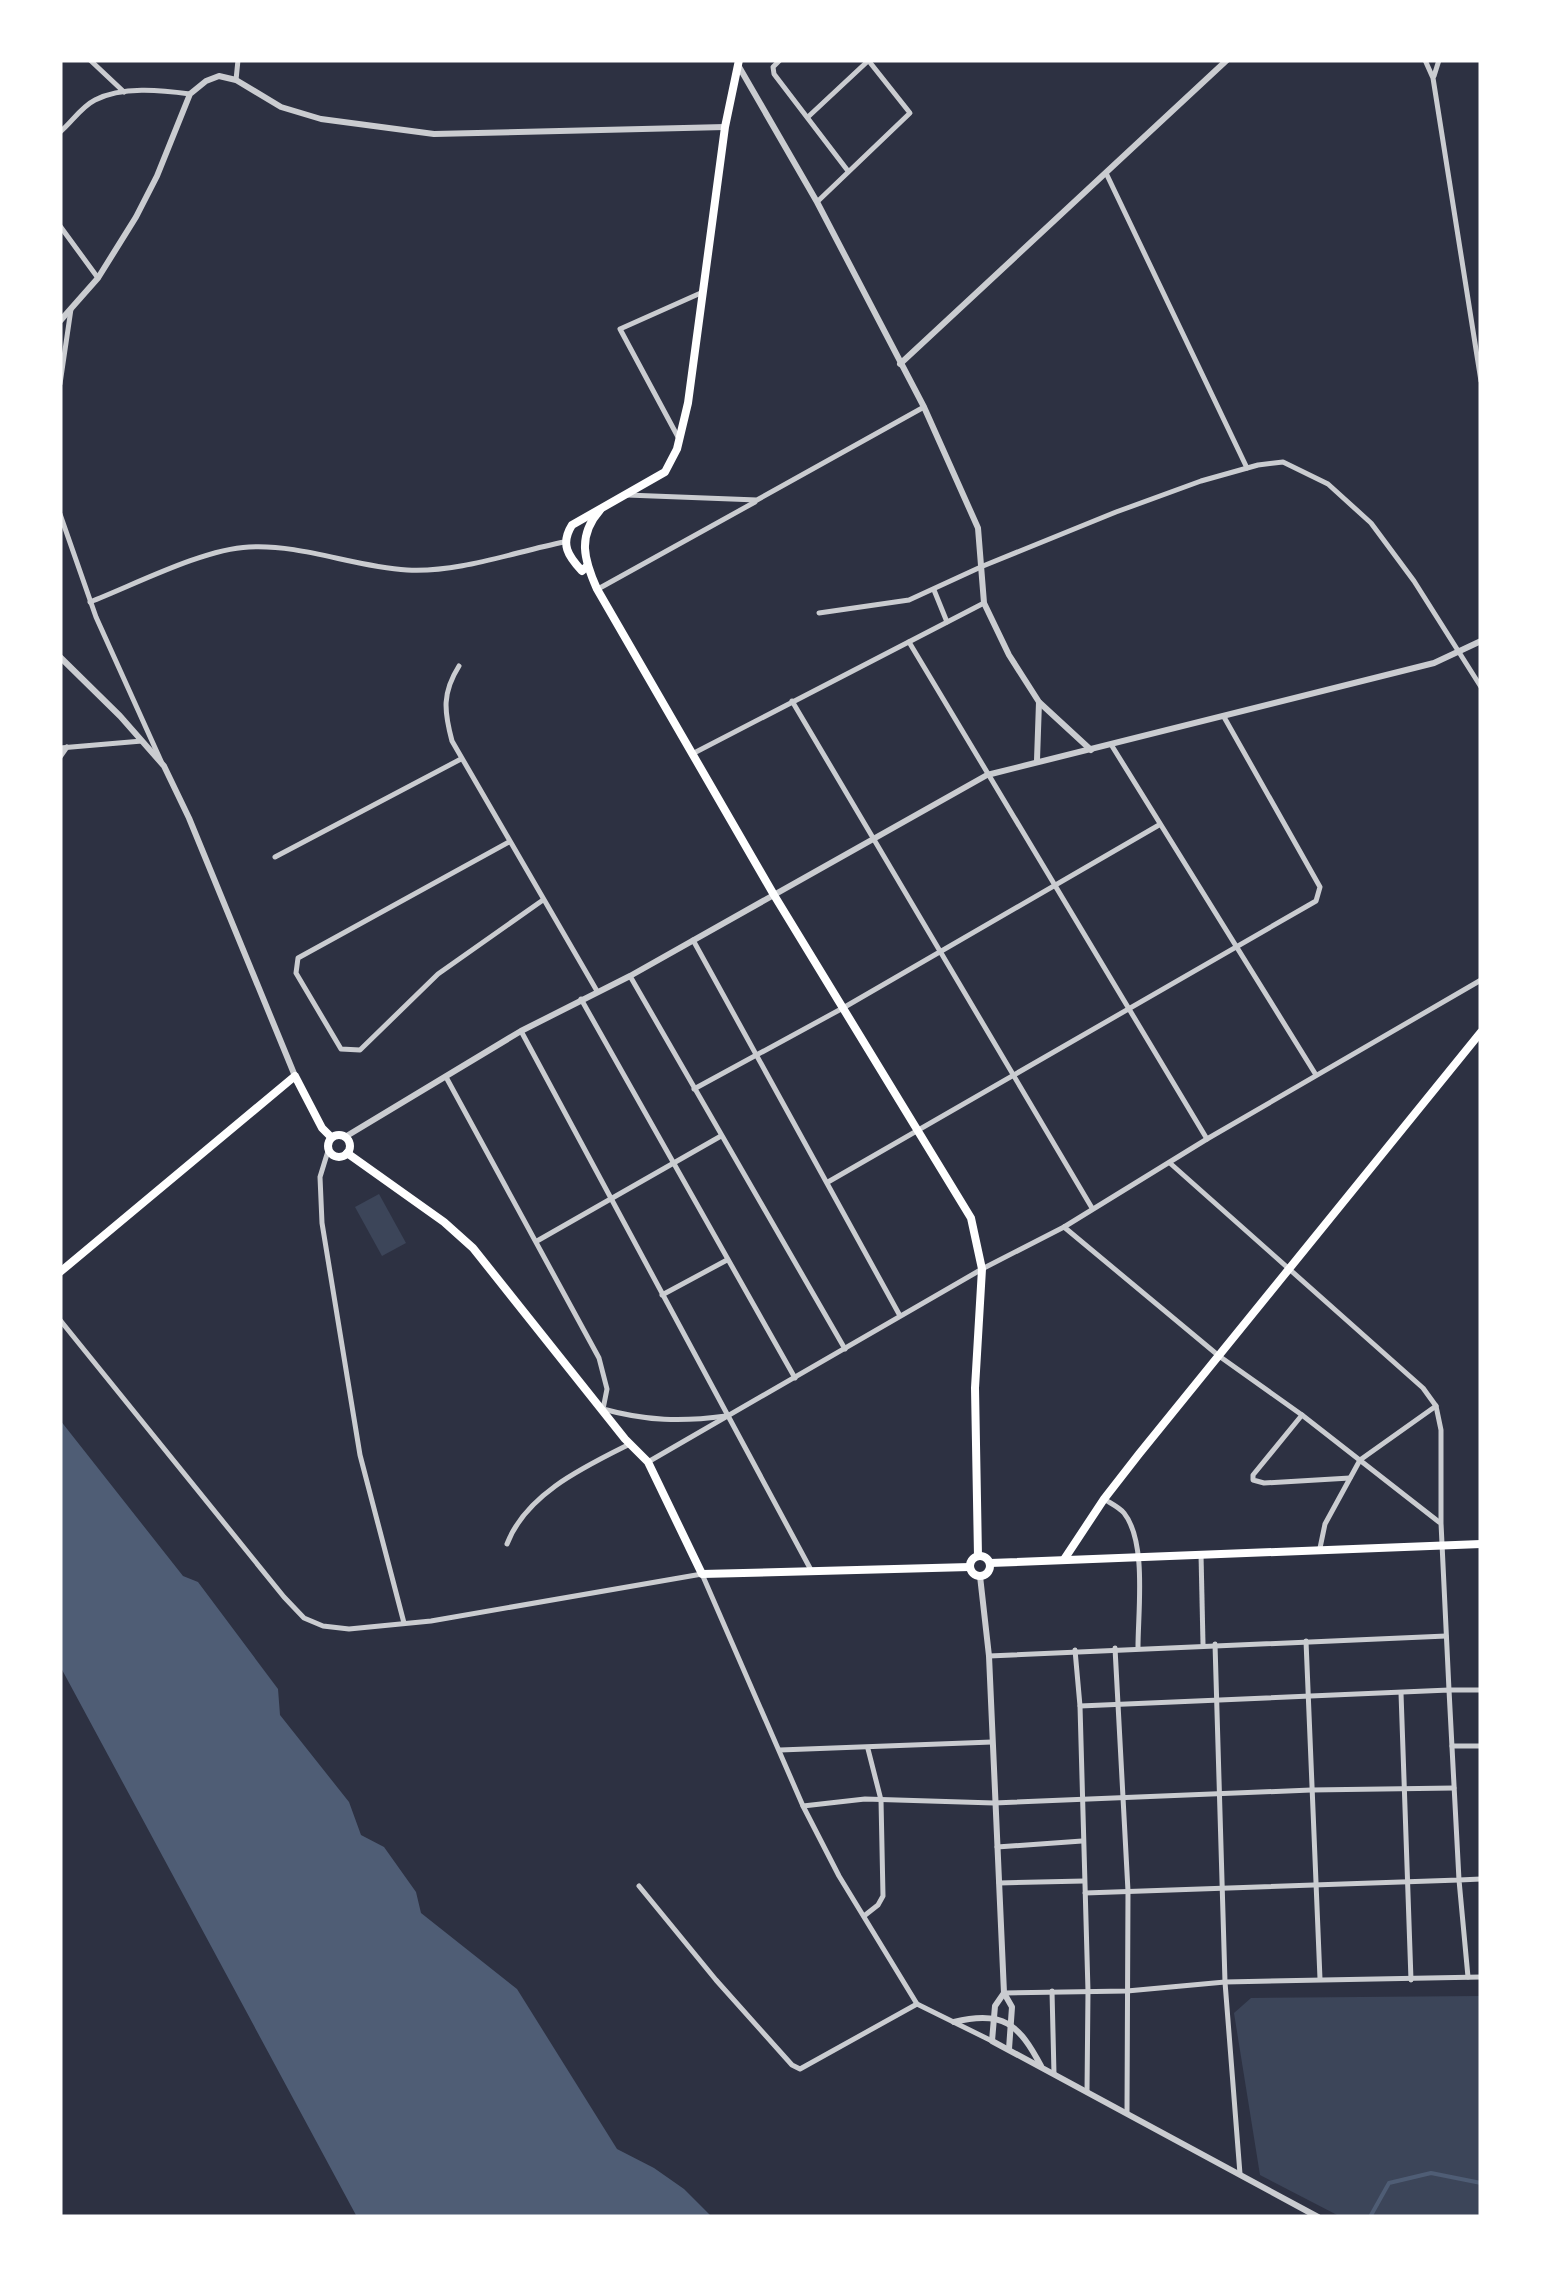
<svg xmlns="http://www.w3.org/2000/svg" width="1541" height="2277" font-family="'Nunito Sans',sans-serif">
<rect width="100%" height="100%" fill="#2d3142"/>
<!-- green -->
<g fill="#3c4559">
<polygon points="379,1194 406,1243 382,1256 355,1207"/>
<polygon points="1481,1996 1481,2217 1341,2217 1260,2175 1234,2013 1251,1998"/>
</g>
<!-- water -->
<polygon fill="#4f5d75" points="60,1420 183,1576 198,1582 278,1689 280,1715 349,1802 361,1835 384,1847 416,1892 421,1913 517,1989 617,2149 654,2168 684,2189 712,2217 357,2217 60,1666"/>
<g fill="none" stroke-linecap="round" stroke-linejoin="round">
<!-- stream -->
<polyline stroke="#4f5d75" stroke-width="4" points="1370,2217 1389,2183 1431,2173 1481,2183"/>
<!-- minor -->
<g stroke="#caccd0" stroke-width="5">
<polyline points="90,60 124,92"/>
<polyline points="780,60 773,67 774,74 848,171"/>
<polyline points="1425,60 1433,78 1481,381"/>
<polyline points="1434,76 1439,60"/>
<polyline points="236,80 238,60"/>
<polyline points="809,116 869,60"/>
<path d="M60 132C72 122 81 107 95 100 122 86 161 90 190 94"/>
<polyline points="1106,173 1247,468"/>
<polyline points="817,202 910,113 868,60"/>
<polyline points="60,226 98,278"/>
<polyline points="60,384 71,309"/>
<polyline points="678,437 620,329 703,292"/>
<polyline points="627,495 757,500 924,407"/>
<polyline points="60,514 96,617 161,761"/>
<polyline points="598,589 755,502"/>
<polyline points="934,590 947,622"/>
<path d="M90 602C134 585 203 549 249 547 302 544 354 567 407 570 458 573 514 552 564 542"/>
<polyline points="819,613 909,600 983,566 1116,512 1201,481 1258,465 1283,462 1328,484 1371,523 1414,581 1481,687"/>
<polyline points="909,642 1207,1139"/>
<path d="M459 666C442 693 444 711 452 741L597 991"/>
<polyline points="792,701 1092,1208"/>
<polyline points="1112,746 1316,1075"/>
<polyline points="60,748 142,741"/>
<polyline points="694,753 984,603"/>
<polyline points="60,757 67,747"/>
<polyline points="509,842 298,958 296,973 341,1049 360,1050 438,974 543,900"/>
<polyline points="275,857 461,759"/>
<polyline points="693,940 899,1314"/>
<polyline points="630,976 845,1349"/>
<polyline points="581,999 795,1378"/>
<polyline points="521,1031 811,1570"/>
<path d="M446 1077 599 1358 607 1389 603 1409C646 1421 682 1422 726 1416"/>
<polyline points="694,1089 843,1008 1159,825"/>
<polyline points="328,1151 320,1177 322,1223 360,1455 404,1623"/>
<polyline points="1171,1164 1423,1388 1436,1406 1441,1430 1441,1523 1449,1690 1481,1690"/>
<polyline points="828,1182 1316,901 1320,887 1224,717"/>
<polyline points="1064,1227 1219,1356 1302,1415 1439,1522"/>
<polyline points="537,1241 721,1136"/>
<polyline points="662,1295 727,1260"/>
<polyline points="60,1320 284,1597 304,1618 323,1626 349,1629 431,1621 702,1574 803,1806 839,1876 917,2004 992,2041"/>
<polyline points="1302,1415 1253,1475 1253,1480 1264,1483 1350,1478"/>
<polyline points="648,1462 982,1269 1064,1227 1207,1139 1481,980"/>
<path d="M1104 1499C1110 1503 1119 1507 1124 1513 1147 1542 1138 1611 1138 1647"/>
<path d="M507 1544C526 1494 584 1467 630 1444"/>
<polyline points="1320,1548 1325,1524 1360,1460 1436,1406"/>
<polyline points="1201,1554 1203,1644"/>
<polyline points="1306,1641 1320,1979"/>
<polyline points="1115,1648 1128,1891 1127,2113"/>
<polyline points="1075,1650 1080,1706 1088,1991 1087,2092"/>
<polyline points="989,1656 1446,1636"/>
<polyline points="1401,1693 1411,1980"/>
<polyline points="1080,1706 1449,1690 1459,1880 1085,1893"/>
<polyline points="1452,1746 1481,1746"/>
<polyline points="780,1750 992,1742"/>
<polyline points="803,1806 865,1799 994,1803 1311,1790 1454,1788"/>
<polyline points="997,1847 1082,1841"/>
<polyline points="999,1883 1084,1881"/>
<polyline points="639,1886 716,1980 792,2065 800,2069 917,2004"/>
<polyline points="864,1916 878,1905 883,1896 881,1800 868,1749"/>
<polyline points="1468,1977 1459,1880 1481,1879"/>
<polyline points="1052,1991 1054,2074"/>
<polyline points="1004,1993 1127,1991 1225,1982 1215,1644"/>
<polyline points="1240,2174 1225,1982 1481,1977"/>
</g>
<!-- tertiary -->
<g stroke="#caccd0" stroke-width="6">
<polyline points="738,65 817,202 924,407 978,528 984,603 1009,655 1039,702 1037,760"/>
<polyline points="60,321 98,278 136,217 157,176 190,94 206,81 219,76 236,80 281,107 321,119 434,134 725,127"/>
<polyline points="900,364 1227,60"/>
<polyline points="60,657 120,716 164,766 189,818 295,1076"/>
<polyline points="1040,703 1091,750"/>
<polyline points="345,1137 521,1031 630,976 987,775 1434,663 1481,641"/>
<polyline points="980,1576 989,1656 1004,1993 1012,2007 1009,2049"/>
<polyline points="1004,1993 995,2006 992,2041 1318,2217"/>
<path d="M954 2022C1003 2010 1019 2024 1041 2066"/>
</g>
<!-- primary -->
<g stroke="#fff" stroke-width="8">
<path d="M600 510C577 536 584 560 597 589L774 895 971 1218 982 1269 975 1388 978 1556"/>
<path d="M587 566 582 571C568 556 560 544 572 525L665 472 677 449 688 403 725 127 739 60"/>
<circle cx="339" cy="1146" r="11"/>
<polyline points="347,1153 444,1222 473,1248 625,1439 648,1462 702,1574 970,1567"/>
<polyline points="60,1272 295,1076 322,1128 331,1137"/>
<circle cx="980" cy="1566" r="10"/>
<polyline points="1065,1558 1104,1499 1139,1454 1481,1032"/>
<polyline points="990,1563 1481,1544"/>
</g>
</g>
<!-- border -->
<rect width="1541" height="2277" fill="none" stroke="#ffffff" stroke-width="125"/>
</svg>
